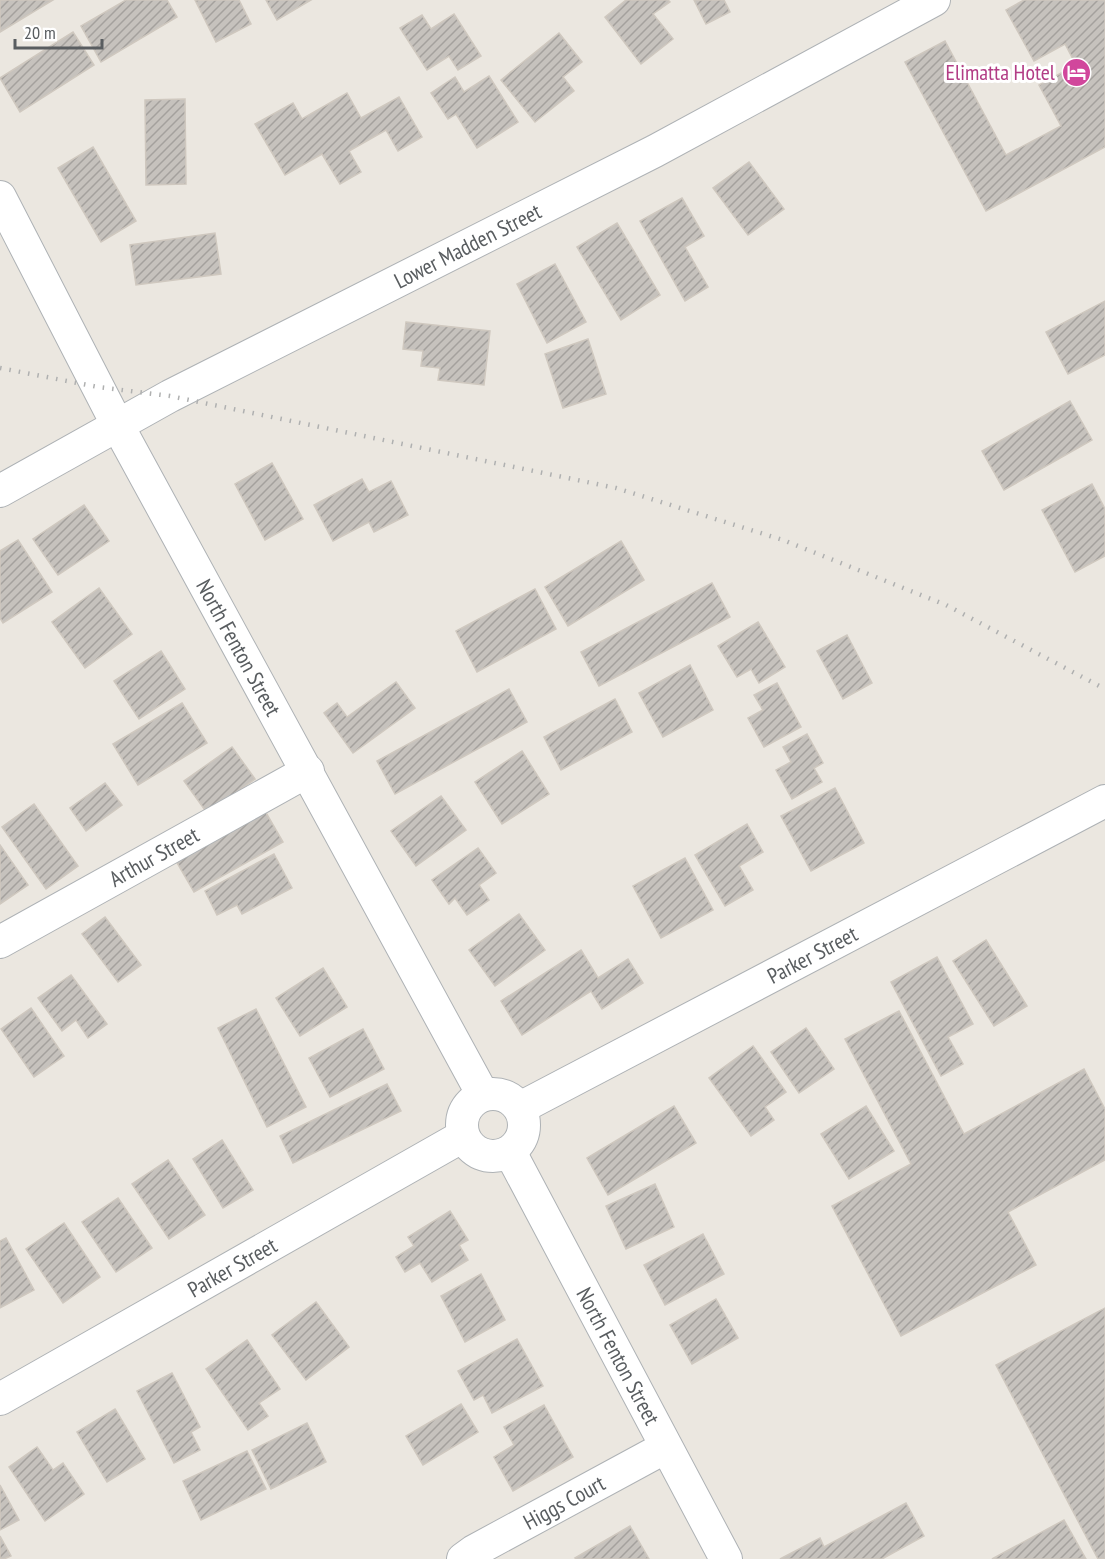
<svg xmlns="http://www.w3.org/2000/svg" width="1105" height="1559" font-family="'PT Sans Narrow',sans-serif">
<defs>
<pattern id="building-hatch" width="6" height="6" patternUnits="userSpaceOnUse" patternTransform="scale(1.5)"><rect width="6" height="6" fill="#c6c2bd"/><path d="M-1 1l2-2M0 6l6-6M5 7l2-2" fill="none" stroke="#a4a19d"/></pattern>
</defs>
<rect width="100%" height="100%" fill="#ebe7e0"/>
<!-- building -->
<g fill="url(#building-hatch)" stroke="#cfc8bf" stroke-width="1.5">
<polygon points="0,0 53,0 0,32"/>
<polygon points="126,0 167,0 177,17 101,62 81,26"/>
<polygon points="195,0 239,0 251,24 216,42"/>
<polygon points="266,0 311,0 277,20"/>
<polygon points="626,0 668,0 670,2 653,14 673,39 641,64 605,17"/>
<polygon points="694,0 724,0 730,12 706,24"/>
<polygon points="1024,0 1105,0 1105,147 986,211 905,62 945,41 1006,155 1061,126 1039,85 1076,65 1065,44 1034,61 1006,10"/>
<polygon points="454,14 481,56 458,70 449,56 427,70 400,28 422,15 431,29"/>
<polygon points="73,32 94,65 20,112 0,78"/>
<polygon points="559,33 582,62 563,77 574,91 535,122 501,80"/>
<polygon points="489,76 518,122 477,148 456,114 448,119 431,93 455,77 464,92"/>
<polygon points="347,93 361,118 399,97 422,137 398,151 386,130 349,151 361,172 340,184 322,154 285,175 255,124 293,103 302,119"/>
<polygon points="185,99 186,184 146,185 145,100"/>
<polygon points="93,147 136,221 101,242 58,168"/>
<polygon points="749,162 784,209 748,235 713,188"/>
<polygon points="682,198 704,236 685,247 708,287 685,301 640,221"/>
<polygon points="617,223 660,295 621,320 577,247"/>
<polygon points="215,233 221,274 136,285 130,245"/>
<polygon points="555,264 586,322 547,343 517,284"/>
<polygon points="1105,301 1105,355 1068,374 1046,332"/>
<polygon points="406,322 490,331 484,385 438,380 440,368 421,366 423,351 403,349"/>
<polygon points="588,339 606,394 563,408 545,354"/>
<polygon points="1070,401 1092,440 1004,490 982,451"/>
<polygon points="272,463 303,519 265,540 235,484"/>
<polygon points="362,479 369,492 391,481 408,515 374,532 369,522 333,541 314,505"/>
<polygon points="1092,484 1105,509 1105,556 1075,572 1042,510"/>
<polygon points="84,505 109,541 58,575 33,539"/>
<polygon points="18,540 52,592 3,623 0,618 0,551"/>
<polygon points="621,541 644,580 568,626 545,587"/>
<polygon points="712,583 730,617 599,686 581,652"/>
<polygon points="99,588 132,634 85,668 52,622"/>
<polygon points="535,589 556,629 477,672 456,631"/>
<polygon points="758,622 785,667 759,683 751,669 737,677 718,646"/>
<polygon points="847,635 872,683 843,699 817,651"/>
<polygon points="161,651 185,689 139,719 114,681"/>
<polygon points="690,665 713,710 663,737 639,693"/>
<polygon points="396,682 415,708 353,753 324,713 337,703 347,717"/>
<polygon points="777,683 801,727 764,747 748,718 763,710 754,695"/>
<polygon points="509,689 527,722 395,794 377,761"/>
<polygon points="615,699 632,732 561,770 544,737"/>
<polygon points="182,703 207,743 138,785 113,744"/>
<polygon points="807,734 823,763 814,768 822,782 792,799 776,770 791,762 783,747"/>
<polygon points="232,747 255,779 207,813 184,781"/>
<polygon points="522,751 549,794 502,824 475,782"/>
<polygon points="105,783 122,805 86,831 70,808"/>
<polygon points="835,788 864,843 811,871 781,816"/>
<polygon points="441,796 466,830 416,866 391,831"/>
<polygon points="34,804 78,866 46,889 2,827"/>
<polygon points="265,811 283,842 194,892 176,861"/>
<polygon points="747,824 763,852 739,866 753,890 725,906 695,855"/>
<polygon points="0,845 28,885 0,904"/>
<polygon points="478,848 496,873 479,885 489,900 467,915 455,898 449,904 432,880"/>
<polygon points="274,854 292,888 242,914 237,905 217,915 205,891"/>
<polygon points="685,858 713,910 661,938 633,886"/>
<polygon points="519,914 545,950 495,986 469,950"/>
<polygon points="105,917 141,965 118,982 82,934"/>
<polygon points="986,940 1027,1006 994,1026 953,961"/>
<polygon points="581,950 598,978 628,959 643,983 602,1009 591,991 522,1035 501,1001"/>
<polygon points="937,957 973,1024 948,1037 963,1064 941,1076 891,982"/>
<polygon points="323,968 347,1007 300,1036 276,998"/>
<polygon points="71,975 107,1024 88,1038 76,1020 62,1031 38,998"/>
<polygon points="31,1008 64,1056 34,1077 1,1029"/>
<polygon points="256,1009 306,1107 267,1127 218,1028"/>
<polygon points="899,1011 964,1134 1084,1069 1105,1109 1105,1160 1008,1212 1036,1265 901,1336 832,1206 911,1164 845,1039"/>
<polygon points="806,1028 834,1069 799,1093 771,1052"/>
<polygon points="363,1029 384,1069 330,1097 309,1058"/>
<polygon points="753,1046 786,1092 765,1107 774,1120 751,1136 709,1078"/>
<polygon points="387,1084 401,1111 293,1163 280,1136"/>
<polygon points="674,1106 696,1143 608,1195 587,1158"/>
<polygon points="866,1106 894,1151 849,1179 821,1134"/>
<polygon points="222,1140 253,1190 223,1208 193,1159"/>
<polygon points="168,1160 205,1215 169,1239 132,1184"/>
<polygon points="655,1184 674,1227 626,1249 606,1206"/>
<polygon points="118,1198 152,1248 116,1272 82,1222"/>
<polygon points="450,1211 468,1240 459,1245 468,1260 432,1282 420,1263 405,1272 396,1257 414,1246 408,1237"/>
<polygon points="64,1223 100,1277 63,1303 26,1249"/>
<polygon points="703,1234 724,1274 665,1305 644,1265"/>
<polygon points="6,1238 34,1290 0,1308 0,1241"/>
<polygon points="481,1274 505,1320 465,1342 441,1296"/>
<polygon points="716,1299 738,1338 692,1364 670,1325"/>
<polygon points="316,1302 349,1347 306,1380 272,1335"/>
<polygon points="1105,1308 1105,1559 1098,1559 996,1365"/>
<polygon points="517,1339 543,1386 492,1413 483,1395 474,1400 458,1371"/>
<polygon points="247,1340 280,1389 259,1403 268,1416 248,1430 206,1369"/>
<polygon points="172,1373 200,1427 191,1432 200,1450 174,1463 137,1391"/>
<polygon points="461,1404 478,1432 423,1465 406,1436"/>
<polygon points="544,1405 573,1457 513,1491 494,1457 514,1445 504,1427"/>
<polygon points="115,1409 145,1459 107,1482 77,1432"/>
<polygon points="307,1423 326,1462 271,1489 252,1450"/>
<polygon points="37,1447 53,1470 63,1463 84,1494 45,1521 9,1467"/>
<polygon points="247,1451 266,1489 201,1520 183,1481"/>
<polygon points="0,1485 19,1520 0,1530"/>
<polygon points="906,1503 924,1536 882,1559 780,1559 820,1538 824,1547"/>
<polygon points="1064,1520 1086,1559 992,1559"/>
<polygon points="630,1526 649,1559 576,1559 575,1558"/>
<polygon points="0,1536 11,1556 4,1559 0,1559"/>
</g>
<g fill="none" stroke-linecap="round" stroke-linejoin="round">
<defs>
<g id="street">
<path id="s1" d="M0 197 118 426 483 1095"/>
<path id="s2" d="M0 491 170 396 655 151 934 0"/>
<path id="s3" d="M0 942 308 771"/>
<circle cx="493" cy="1125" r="31"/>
<path id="s4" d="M520 1108 1105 801"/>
<path id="s5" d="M510 1152 726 1559"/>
<path id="s6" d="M0 1399 463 1136"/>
<path id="s7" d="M463 1559 474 1551 666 1447"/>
</g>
</defs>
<!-- street casing -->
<use href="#street" stroke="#aeb2b5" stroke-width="34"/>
<!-- street -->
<use href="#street" stroke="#fff" stroke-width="32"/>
<!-- rail -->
<polyline stroke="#afb0b0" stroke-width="4.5" stroke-dasharray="1.5 8" stroke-linecap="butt" points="0,368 98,387 170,396 616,488 783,540 946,605 1105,689"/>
</g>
<!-- icons -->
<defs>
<symbol id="hotel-disc" viewBox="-11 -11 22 22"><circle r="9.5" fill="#d1479c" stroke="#fff"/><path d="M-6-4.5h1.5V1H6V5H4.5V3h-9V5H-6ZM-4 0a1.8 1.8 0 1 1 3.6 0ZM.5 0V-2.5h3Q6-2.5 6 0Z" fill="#fff"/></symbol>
</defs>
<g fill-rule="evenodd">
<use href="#hotel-disc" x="1060" y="56" width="33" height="33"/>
</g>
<g text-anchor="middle" stroke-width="6" stroke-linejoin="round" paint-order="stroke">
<!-- hotel labels -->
<g font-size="22" fill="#b23c85" stroke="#fff" text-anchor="end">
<text x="1055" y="80">Elimatta Hotel</text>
</g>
<!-- street labels -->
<g font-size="22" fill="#595d60" stroke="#fff">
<text dy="8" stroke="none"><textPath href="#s2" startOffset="528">Lower Madden Street</textPath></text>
<text dy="8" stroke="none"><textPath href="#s1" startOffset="510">North Fenton Street</textPath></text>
<text dy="8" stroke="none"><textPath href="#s3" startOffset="176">Arthur Street</textPath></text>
<text dy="8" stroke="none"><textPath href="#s4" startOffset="330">Parker Street</textPath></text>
<text dy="8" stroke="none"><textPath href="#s6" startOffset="267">Parker Street</textPath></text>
<text dy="8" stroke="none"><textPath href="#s5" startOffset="231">North Fenton Street</textPath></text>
<text dy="8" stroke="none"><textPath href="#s7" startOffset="116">Higgs Court</textPath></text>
</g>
</g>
<!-- scale -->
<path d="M15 39v9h87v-9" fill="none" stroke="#595d60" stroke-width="3"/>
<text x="24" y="39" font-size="18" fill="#595d60" stroke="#ffffff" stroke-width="4.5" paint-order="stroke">20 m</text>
</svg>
